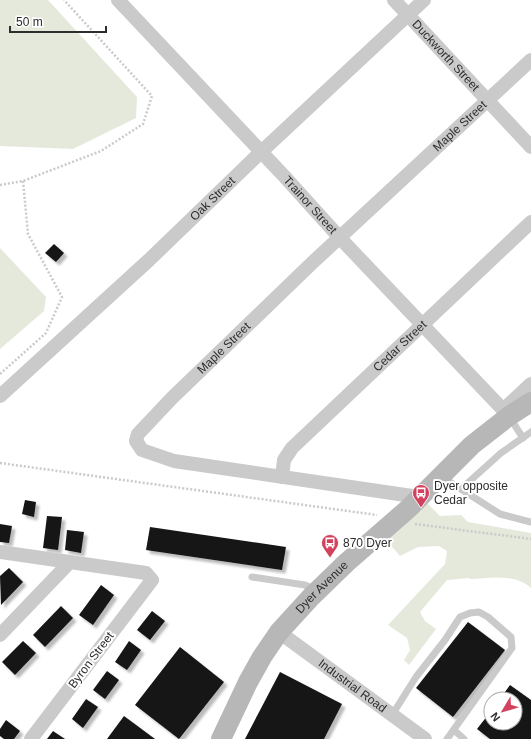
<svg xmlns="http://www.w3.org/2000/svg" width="531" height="739" font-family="Arial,sans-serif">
<defs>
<filter id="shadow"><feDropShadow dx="3.5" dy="3.5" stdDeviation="1" flood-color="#0004"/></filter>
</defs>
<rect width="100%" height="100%" fill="#fff"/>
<!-- green -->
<g fill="#e5e9dc">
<polygon points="0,0 48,0 137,97 136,118 73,149 0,146"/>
<polygon points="0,248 46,297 44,311 0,349"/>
<path d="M421 497 440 516 461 515 468 522 531 533V588C514 573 490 578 470 579L469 578 447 580 420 612 425 621 436 629 409 665 404 660 410 650 407 638 388 625 445 564 447 551 439 546 418 547 400 556 381 534Z"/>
</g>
<!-- building -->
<g fill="#141414" filter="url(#shadow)">
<polygon points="54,244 64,253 56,262 45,253"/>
<polygon points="25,500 36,502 34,517 22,514"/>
<polygon points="47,516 62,517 58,550 43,548"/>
<polygon points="0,524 12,526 9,543 0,542"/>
<polygon points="150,527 286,547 282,570 146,550"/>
<polygon points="67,530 84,532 81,553 65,550"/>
<polygon points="9,568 23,582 1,605 0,576"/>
<polygon points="101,585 114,595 93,625 79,615"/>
<polygon points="61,606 73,618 45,647 33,635"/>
<polygon points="152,611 165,621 150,640 137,630"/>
<polygon points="468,622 505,650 453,717 416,688"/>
<polygon points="23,641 36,653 15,675 2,662"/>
<polygon points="129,641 141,650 127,670 115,662"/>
<polygon points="180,647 224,682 179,739 135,705"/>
<polygon points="107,671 119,680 105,699 93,690"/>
<polygon points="280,672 342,704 324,739 245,739"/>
<polygon points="510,685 531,700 531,739 490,739 477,729 491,711 491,723 515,723 515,699 500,699"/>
<polygon points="86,699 98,707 83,728 72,719"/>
<polygon points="124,716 155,739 107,739"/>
<polygon points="6,720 20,731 14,739 4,739 0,736 0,729"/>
<polygon points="53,731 65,739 47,739"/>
</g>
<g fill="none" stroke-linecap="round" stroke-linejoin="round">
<!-- path -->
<g stroke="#cacaca" stroke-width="2.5" stroke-dasharray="2 2" stroke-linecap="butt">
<polyline points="0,185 23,181 101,151 143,124 152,96 64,0"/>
<polyline points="0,374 46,333 62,297 28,234 23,181"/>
<polyline points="0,463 377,515"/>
<polyline points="415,524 531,539"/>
</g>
<!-- service -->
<g stroke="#cacaca" stroke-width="7">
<polyline points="510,418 523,438"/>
<polyline points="442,477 500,514 531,522"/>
<polyline points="461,489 501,453 531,432"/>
<polyline points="252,577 305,585 315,590"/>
<polyline points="392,715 416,677 445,640 460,617 470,613 479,612 488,617 511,637 512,648 447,739"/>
<polyline points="454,730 464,739"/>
</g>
<!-- minor -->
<g stroke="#cacaca" stroke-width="14">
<path id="s1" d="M118 0 284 176 340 238 509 416"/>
<path id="s2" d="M394 0 531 147"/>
<path id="s3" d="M0 396 149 260 261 152 424 0"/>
<polyline points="503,410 531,384"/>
<path id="s4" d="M282 477 284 460 292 448 531 222"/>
<path id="s5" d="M419 497 174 461 142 450 136 441 138 434 172 398 312 263 531 60"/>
<polyline points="0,552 146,573 152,580 31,739"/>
<path id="s6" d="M279 632 425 739"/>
<polyline points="0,635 70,562"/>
</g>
<!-- secondary -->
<path stroke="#b7b7b7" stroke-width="20" id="s7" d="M221 739 248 682 262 657 279 632 311 597 346 563 408 509 472 445 509 416 531 402"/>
</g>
<!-- icons -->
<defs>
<symbol id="bus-pin" viewBox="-11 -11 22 30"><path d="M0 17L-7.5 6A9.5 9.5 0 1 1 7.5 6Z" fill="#d3415f" stroke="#fff"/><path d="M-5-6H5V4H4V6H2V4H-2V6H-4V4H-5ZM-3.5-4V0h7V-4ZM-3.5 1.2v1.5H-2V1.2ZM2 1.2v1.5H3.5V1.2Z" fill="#fff"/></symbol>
</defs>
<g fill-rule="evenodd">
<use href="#bus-pin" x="411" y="483" width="20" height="27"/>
<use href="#bus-pin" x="320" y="533" width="20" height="27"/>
</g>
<g text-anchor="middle" stroke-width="4" stroke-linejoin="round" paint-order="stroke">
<!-- street labels -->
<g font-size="12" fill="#2d2d2d" stroke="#fff">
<text dy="4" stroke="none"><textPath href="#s2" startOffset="76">Duckworth Street</textPath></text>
<text dy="4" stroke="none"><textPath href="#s5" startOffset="745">Maple Street</textPath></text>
<text dy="4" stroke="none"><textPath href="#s3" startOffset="290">Oak Street</textPath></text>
<text dy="4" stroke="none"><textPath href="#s1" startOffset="281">Trainor Street</textPath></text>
<text dy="4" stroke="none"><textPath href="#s4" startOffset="180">Cedar Street</textPath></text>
<text dy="4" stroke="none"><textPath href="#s5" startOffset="421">Maple Street</textPath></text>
<text dy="4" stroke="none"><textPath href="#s7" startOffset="184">Dyer Avenue</textPath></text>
<text transform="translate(91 660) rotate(-53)" y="4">Byron Street</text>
<text dy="4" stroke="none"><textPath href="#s6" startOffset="91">Industrial Road</textPath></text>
</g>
<!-- poi labels -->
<g font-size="12" fill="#2d2d2d" stroke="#fff" text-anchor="start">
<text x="434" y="490">Dyer opposite<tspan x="434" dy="14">Cedar</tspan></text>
<text x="343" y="547">870 Dyer</text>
</g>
</g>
<!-- north arrow -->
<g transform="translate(503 711) rotate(232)"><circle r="19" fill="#ffffff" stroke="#ababab"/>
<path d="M0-3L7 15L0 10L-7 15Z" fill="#d3415f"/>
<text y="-6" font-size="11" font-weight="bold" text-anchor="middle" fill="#2d2d2d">N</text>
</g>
<!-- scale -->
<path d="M10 26v6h96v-6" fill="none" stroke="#2d2d2d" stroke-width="2"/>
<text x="16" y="26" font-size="12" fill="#2d2d2d" stroke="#ffffff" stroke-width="3" paint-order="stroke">50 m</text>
</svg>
